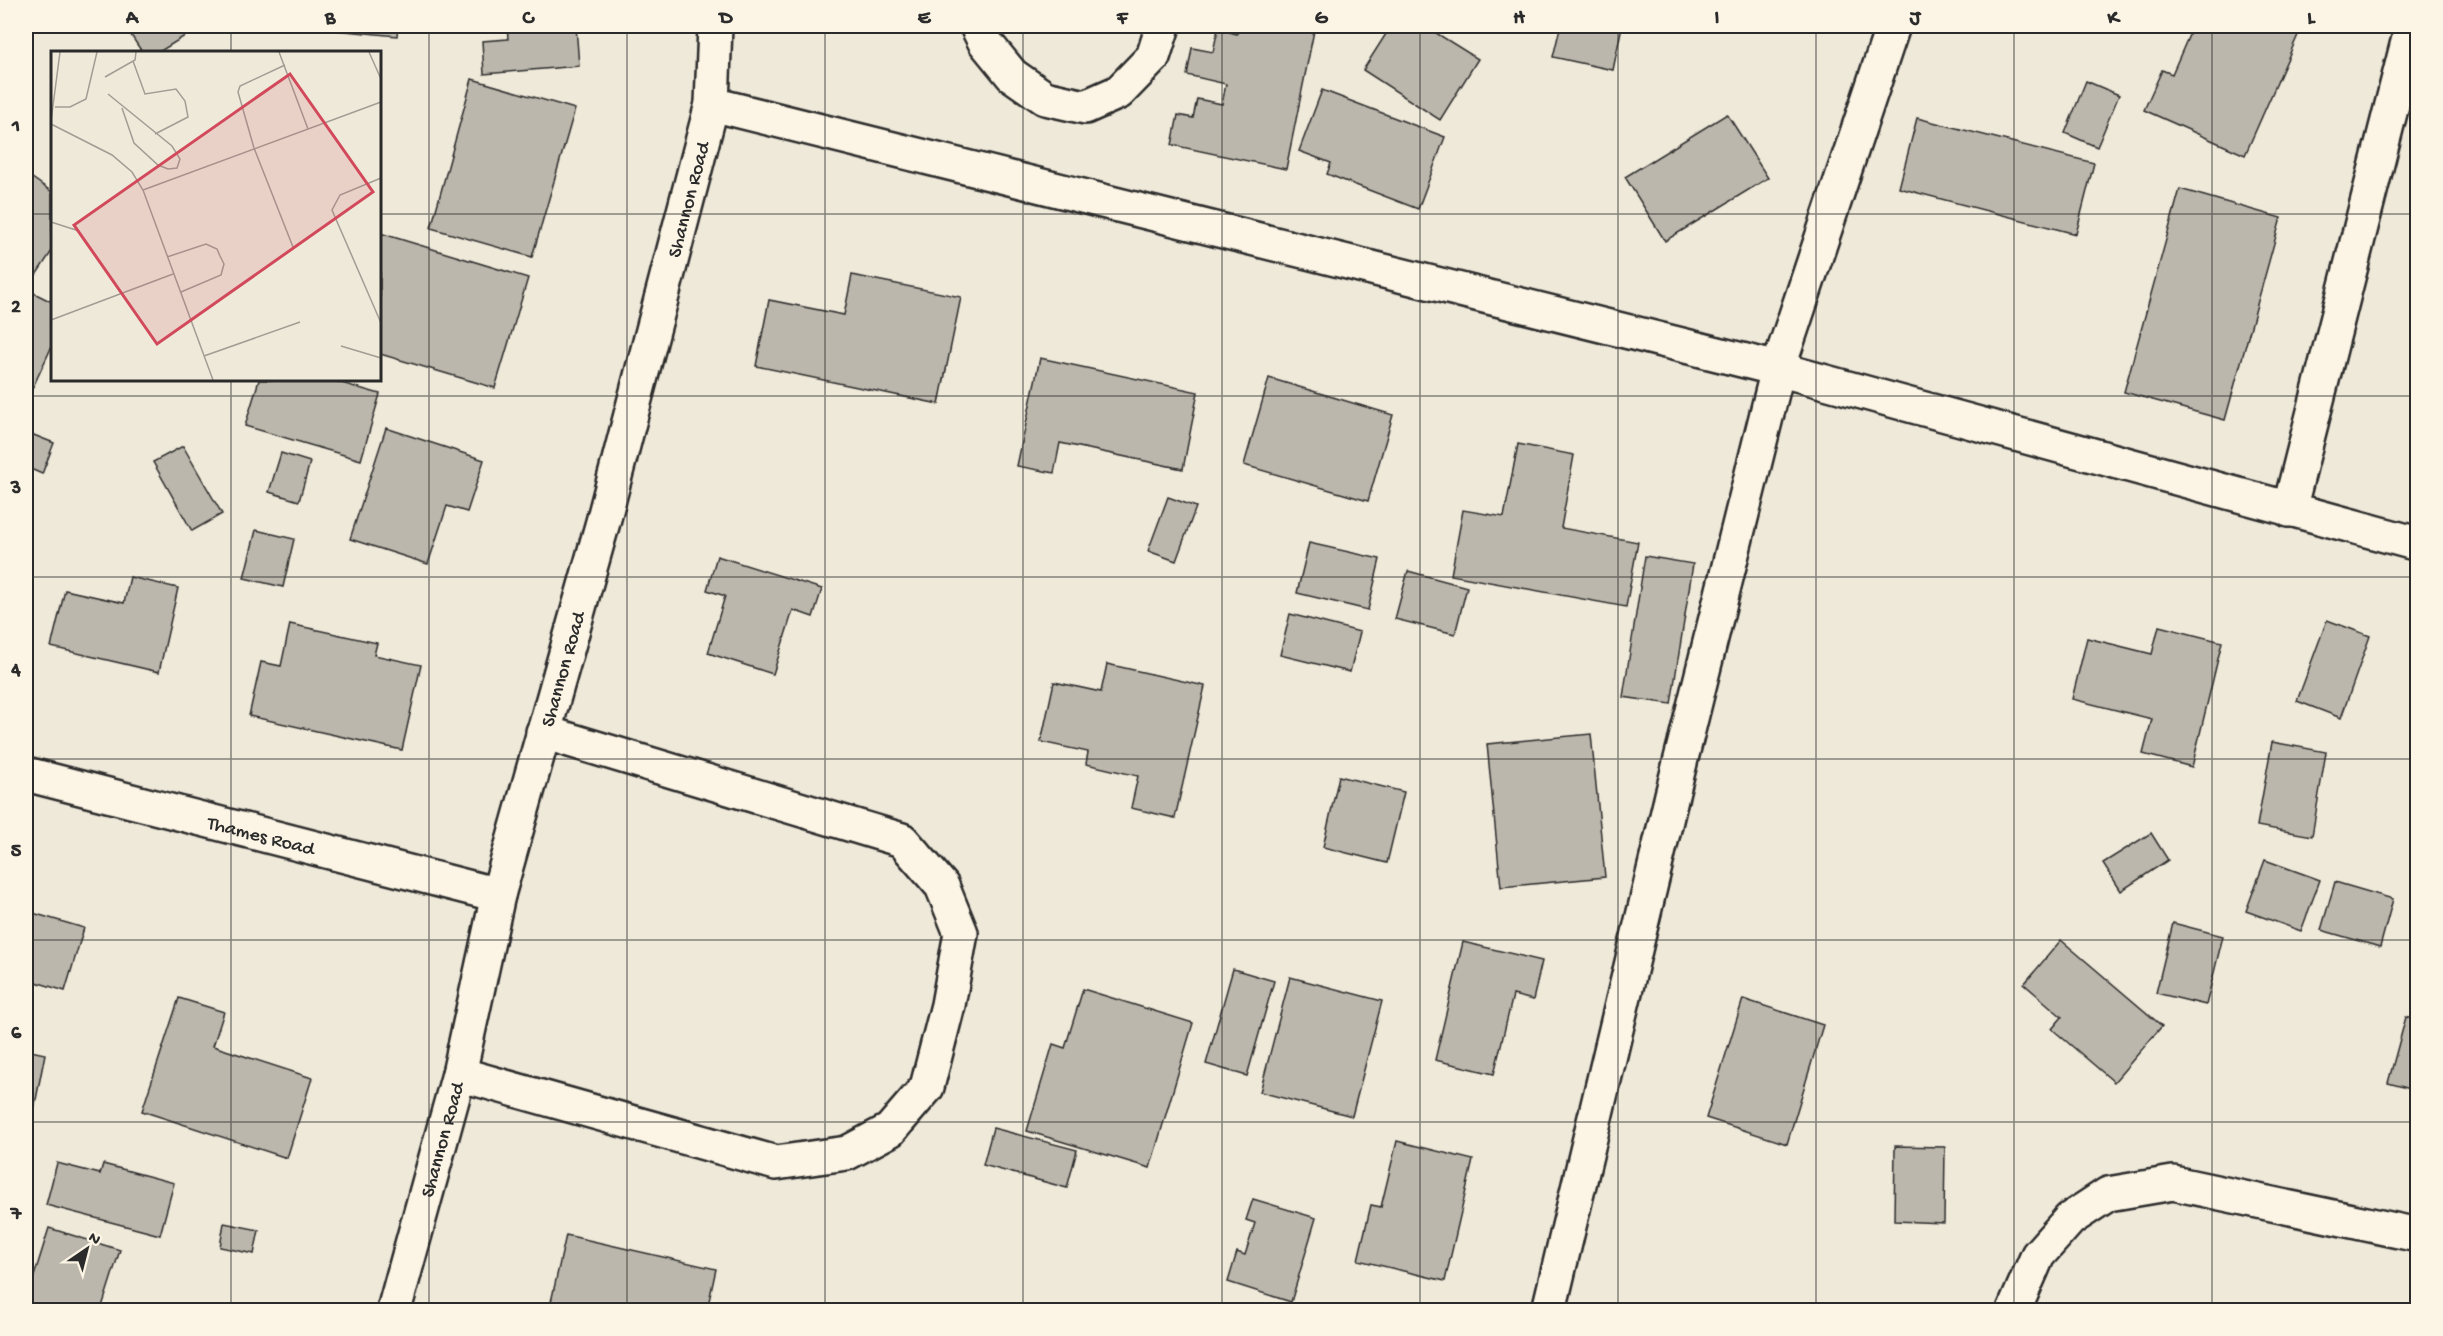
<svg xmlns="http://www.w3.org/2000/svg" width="2443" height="1336" font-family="'Gochi Hand',sans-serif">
<rect width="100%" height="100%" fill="#efe9da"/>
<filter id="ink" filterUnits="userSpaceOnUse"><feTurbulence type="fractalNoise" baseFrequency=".0167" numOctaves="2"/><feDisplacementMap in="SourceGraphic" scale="12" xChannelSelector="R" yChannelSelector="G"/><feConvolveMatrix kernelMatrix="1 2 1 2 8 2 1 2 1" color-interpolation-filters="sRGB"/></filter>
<g filter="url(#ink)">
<!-- building -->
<g fill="#bcb7ac" stroke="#2b2b2b" stroke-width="1.5">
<polygon points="125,26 201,26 159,52 142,52"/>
<polygon points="336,26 398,26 397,36 335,30"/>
<polygon points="507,26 576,26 579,66 484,74 482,41 508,39"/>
<polygon points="1238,26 1315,26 1286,169 1172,145 1178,115 1193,118 1197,99 1222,104 1226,84 1187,75 1192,48 1213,52 1218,29 1237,34"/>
<polygon points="1391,26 1425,26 1478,59 1440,120 1363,70"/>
<polygon points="1552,26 1622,26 1613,70 1553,57 1560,28"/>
<polygon points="2193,26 2203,30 2205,26 2302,26 2245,155 2144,110 2162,70 2172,74"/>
<polygon points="472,79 575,109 532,257 431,228"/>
<polygon points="2086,81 2119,95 2097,147 2065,133"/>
<polygon points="1322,90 1445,137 1418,209 1327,174 1331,163 1299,151"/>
<polygon points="1727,114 1768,178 1665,241 1625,177"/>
<polygon points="1917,118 2094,163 2076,234 1899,188"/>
<polygon points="28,175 52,192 52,251 32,281 26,277 26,178"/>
<polygon points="2180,189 2281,218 2225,420 2124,392"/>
<polygon points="380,233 528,278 495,388 380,354"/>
<polygon points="852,275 961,297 939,404 756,366 769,300 844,315"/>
<polygon points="26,289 52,302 52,346 26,402"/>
<polygon points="1040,358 1198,392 1183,469 1060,443 1054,473 1017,466"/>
<polygon points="1269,378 1393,415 1368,501 1244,465"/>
<polygon points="259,380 331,380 380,394 361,460 245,426"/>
<polygon points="386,428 484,460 467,512 447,506 428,564 350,539"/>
<polygon points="26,432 54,443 42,474 26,467"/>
<polygon points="1518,444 1574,455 1561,528 1638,542 1626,607 1451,575 1463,510 1504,517"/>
<polygon points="183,446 222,514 192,531 153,462"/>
<polygon points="281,453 310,462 299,501 269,492"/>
<polygon points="1168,497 1196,507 1176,561 1148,551"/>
<polygon points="256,530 294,539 283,587 244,578"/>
<polygon points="1309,543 1380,559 1368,610 1297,593"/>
<polygon points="717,556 822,589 813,617 793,610 773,674 708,653 725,596 707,590"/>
<polygon points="1645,556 1693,564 1671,704 1623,697"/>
<polygon points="1408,571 1467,587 1455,634 1395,619"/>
<polygon points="130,577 178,588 159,672 51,647 65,590 124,603"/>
<polygon points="1290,614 1360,632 1350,672 1280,655"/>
<polygon points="2327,620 2370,636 2341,718 2297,701"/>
<polygon points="290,624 377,643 374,655 421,665 402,750 249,716 261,662 281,666"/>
<polygon points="2159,626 2222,642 2192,767 2143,754 2152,719 2072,699 2087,638 2152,654"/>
<polygon points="1107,664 1205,686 1175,818 1131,808 1138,776 1086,764 1088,752 1041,742 1054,682 1101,692"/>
<polygon points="1591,734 1605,877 1501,887 1487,744"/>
<polygon points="2272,742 2326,752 2312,836 2257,826"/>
<polygon points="1339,776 1404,792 1387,863 1323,847"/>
<polygon points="2151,833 2168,860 2121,891 2103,863"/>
<polygon points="2265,860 2320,880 2301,931 2246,911"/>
<polygon points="2335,882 2393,899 2380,947 2321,930"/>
<polygon points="26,911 84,928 65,991 26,979"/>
<polygon points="2173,923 2223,936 2206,1005 2156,993"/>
<polygon points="2061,940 2162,1026 2114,1082 2052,1029 2062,1017 2024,984"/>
<polygon points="1463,942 1542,961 1533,1000 1513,995 1494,1074 1435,1060"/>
<polygon points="1233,969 1274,981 1247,1076 1206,1064"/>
<polygon points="1290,977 1382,1001 1352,1116 1260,1092"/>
<polygon points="1083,989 1193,1023 1150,1168 1027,1131 1053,1044 1065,1048"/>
<polygon points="179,998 224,1012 213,1046 312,1078 287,1158 142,1111"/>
<polygon points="1743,999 1823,1025 1787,1144 1706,1118"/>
<polygon points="2406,1017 2418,1020 2418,1091 2388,1083"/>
<polygon points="26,1050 45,1054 26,1150"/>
<polygon points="993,1128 1077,1150 1067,1188 983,1165"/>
<polygon points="1397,1141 1473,1160 1445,1281 1358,1260 1371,1205 1381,1207"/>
<polygon points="1895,1146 1945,1147 1944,1223 1894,1221"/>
<polygon points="57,1163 100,1174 103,1164 174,1183 160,1235 46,1205"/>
<polygon points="1253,1199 1316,1218 1291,1302 1228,1282 1237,1252 1245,1255 1255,1223 1246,1220"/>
<polygon points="224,1223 259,1230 254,1254 220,1247"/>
<polygon points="49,1228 120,1250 101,1310 26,1310 26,1302"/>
<polygon points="566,1235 716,1269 707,1310 588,1310 551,1302"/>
</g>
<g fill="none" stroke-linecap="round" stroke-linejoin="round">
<defs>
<g id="minor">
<polyline points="977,26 985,42 1012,75 1045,98 1085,107 1119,92 1153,57 1163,26"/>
<polyline points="712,104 1778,369 2418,544"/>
<polyline points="2289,510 2412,26"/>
<path id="s1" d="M26 774 498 895"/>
<polyline points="459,1074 776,1163 847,1153 890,1130 927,1087 948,1005 961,933 942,886 902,840 543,732"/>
<path id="s2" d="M394 1310 459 1074 498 895 603 522 712 104 715 26"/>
<polyline points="1549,1310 1672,795 1778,369 1893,26"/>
<polyline points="2014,1310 2038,1255 2070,1219 2108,1194 2173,1183 2418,1235"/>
</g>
</defs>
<!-- minor casing -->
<use href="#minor" stroke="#2b2b2b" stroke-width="38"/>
<!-- minor -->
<use href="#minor" stroke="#fcf5e5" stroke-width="33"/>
</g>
</g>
<!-- grid -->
<path fill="none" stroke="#2b2b2b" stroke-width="1.5" stroke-opacity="0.55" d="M231 26V52M429 26V1310M627 26V1310M825 26V1310M1023 26V1310M1222 26V1310M1420 26V1310M1618 26V1310M1816 26V1310M2014 26V1310M2212 26V1310M26 214H52M380 214H2418M231 380V1310M26 396H2418M26 577H2418M26 759H2418M26 940H2418M26 1122H2418"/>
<g text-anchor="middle" stroke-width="4.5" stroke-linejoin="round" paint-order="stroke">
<!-- street labels -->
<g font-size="20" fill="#2b2b2b" stroke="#fcf5e5">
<text dy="7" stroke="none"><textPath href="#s2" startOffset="1149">Shannon Road</textPath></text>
<text dy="7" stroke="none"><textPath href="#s2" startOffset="663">Shannon Road</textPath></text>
<text dy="7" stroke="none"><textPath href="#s1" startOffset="243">Thames Road</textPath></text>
<text dy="7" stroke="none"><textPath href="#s2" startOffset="177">Shannon Road</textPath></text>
</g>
</g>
<!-- overview -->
<g transform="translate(51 51)">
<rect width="330" height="330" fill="#efe9da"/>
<path fill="none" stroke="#a19d94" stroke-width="1.5" d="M228 1 257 78M318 1 330 28M82 10 94 43 125 38 134 50 137 66 104 83M234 14 189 35 187 41 203 97 242 196M54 26 84 9 85 1M57 43 121 95 129 108 126 117 117 118 107 114 83 92 71 57M4 56H19L35 48 46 1M0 70 9 1M0 73 61 104 81 121 92 139 162 329M330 127 289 144 281 159 330 272M92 139 330 51M0 171 28 180M116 206 155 193 166 198 169 205 173 213 170 224 130 241M0 269 122 223M290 295 330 307M153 305 249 271"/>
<path fill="#d1495b" fill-opacity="0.15" stroke="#d1495b" stroke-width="3" d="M239 23 322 141 106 293 23 174Z"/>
<rect width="330" height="330" fill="none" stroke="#2b2b2b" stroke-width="3"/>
</g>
<!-- margin -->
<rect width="2443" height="1336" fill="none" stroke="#fcf5e5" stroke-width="66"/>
<!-- north arrow -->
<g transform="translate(87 1249) rotate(35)" stroke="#fcf5e5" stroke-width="4.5" paint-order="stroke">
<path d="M0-4.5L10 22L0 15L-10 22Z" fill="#2b2b2b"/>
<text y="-9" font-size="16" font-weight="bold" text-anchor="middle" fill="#2b2b2b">N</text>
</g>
<rect x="33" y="33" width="2377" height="1270" fill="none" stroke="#2b2b2b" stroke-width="2"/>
<g font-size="20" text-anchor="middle" font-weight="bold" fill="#2b2b2b">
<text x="132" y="23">A</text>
<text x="330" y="23">B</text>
<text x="528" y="23">C</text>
<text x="726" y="23">D</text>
<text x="924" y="23">E</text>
<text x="1122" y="23">F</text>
<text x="1321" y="23">G</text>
<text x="1519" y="23">H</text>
<text x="1717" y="23">I</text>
<text x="1915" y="23">J</text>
<text x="2113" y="23">K</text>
<text x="2311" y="23">L</text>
<text x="16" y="131">1</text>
<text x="16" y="312">2</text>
<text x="16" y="493">3</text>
<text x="16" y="675">4</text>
<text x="16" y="856">5</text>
<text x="16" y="1038">6</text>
<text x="16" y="1219">7</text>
</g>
</svg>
